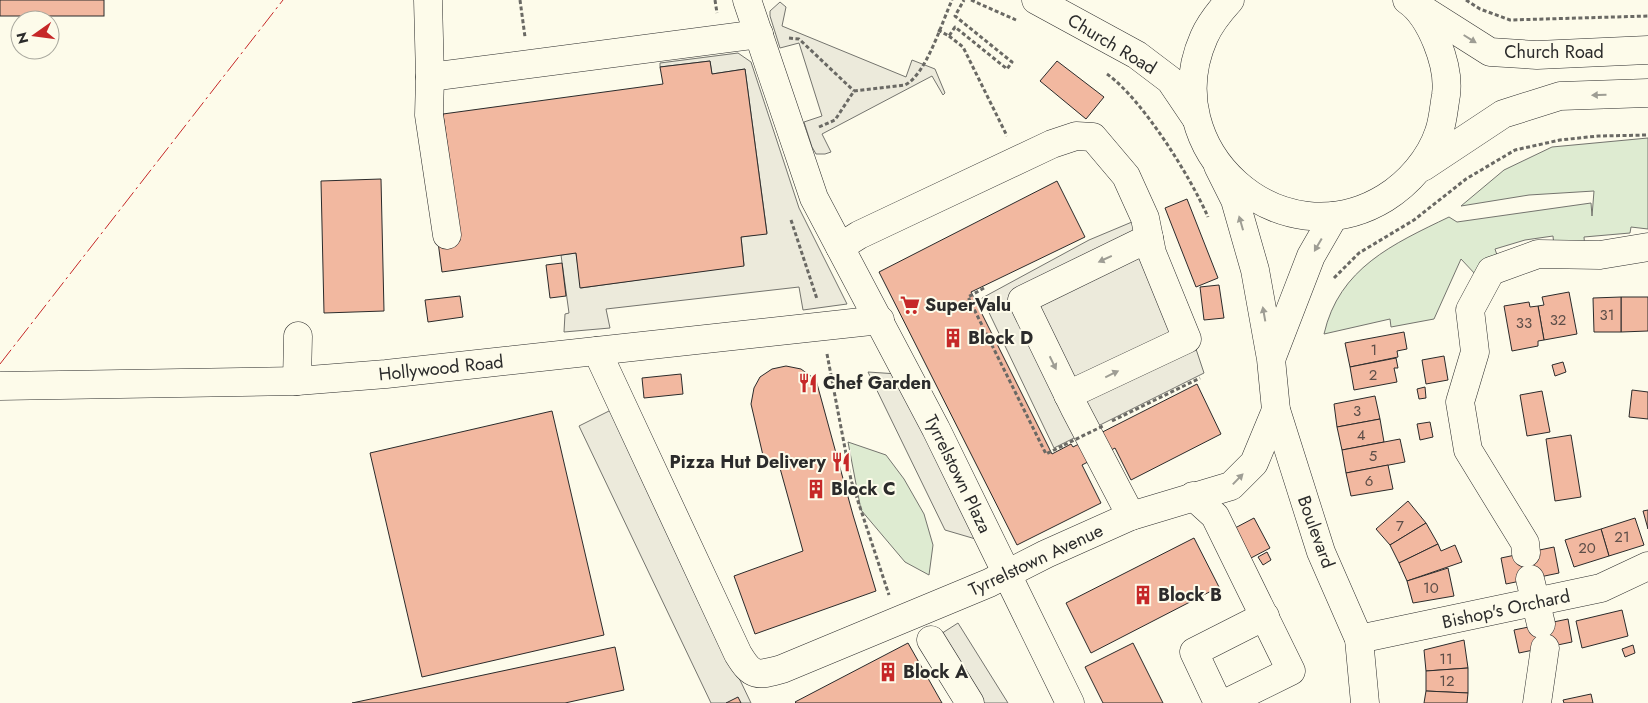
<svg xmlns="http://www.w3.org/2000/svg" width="1648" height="703" font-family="Jost,sans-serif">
<rect width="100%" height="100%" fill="#fdfbea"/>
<!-- green -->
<g fill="#deebd1" stroke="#74746e">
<path d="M1648 138V229L1631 227 1630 233 1584 237 1585 248 1554 247 1553 236 1525 240 1495 249 1498 258 1476 275 1461 259 1434 319 1391 327 1390 319 1324 334C1339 268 1393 244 1449 217L1457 222 1591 203 1592 216 1594 191 1529 195 1461 206 1504 170 1552 147Z"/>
<polygon points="848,442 886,455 904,479 924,514 933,545 929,575 905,562 861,510"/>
</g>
<!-- parking -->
<g fill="#eceadb" stroke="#74746e">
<polygon points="780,2 786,7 782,26 906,77 912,60 935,69 945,93 943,95 932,76 822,134 831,152 825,154 816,154 812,147 804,122 822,116 799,43 780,48 770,16 770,11"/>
<polygon points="738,53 751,62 799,208 847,304 803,310 799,287 606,309 610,328 564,332 565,314 569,313 561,255 576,253 581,288 744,265 741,237 767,233 745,69 712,74 710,61 660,67 660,63"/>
<polygon points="1151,214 1204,373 1054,448 982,298 1089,240"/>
<polygon points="868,372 898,374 979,540 945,530"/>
<polygon points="611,410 751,703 711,703 579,426"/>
<polygon points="958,623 1008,703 958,703 922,646"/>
</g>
<!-- building -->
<g fill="#f2b8a0" stroke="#2b2b2b">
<rect x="0" y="0" width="104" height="16"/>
<polygon points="710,61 712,74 745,69 767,234 741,237 744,266 580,288 576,253 442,272 438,242 460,239 443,114 663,84 660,67"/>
<polygon points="1057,61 1104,97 1086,119 1040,81"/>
<polygon points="381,179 384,311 324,313 321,181"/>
<polygon points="1057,181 1085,237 971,292 1052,454 1071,444 1073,447 1197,384 1221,434 1131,480 1115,448 1082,465 1101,503 1017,545 879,272"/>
<polygon points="1187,199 1218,278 1196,287 1165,208"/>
<polygon points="562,263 566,296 550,298 546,265"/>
<polygon points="1219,285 1224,318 1204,320 1200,287"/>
<polygon points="1569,292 1577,334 1544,340 1538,306 1544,305 1542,297"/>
<polygon points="460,296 463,317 428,322 425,300"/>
<polygon points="1621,297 1648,297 1648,331 1621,332"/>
<polygon points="1621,297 1621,332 1594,332 1593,298"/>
<polygon points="1529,302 1530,307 1538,306 1544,340 1538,341 1538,346 1512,351 1504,306"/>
<polygon points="1404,332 1407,349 1397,351 1398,357 1350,367 1345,343"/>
<polygon points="1444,356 1448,380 1426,384 1422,360"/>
<polygon points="1396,358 1398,368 1394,368 1397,382 1354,390 1350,367"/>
<polygon points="1563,362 1566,372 1555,376 1552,365"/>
<polygon points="786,366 801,369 816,380 853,515 876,591 755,634 734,576 803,551 778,461 765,464 751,404 754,388 760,377 772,369"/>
<polygon points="681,374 683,394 644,398 642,378"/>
<polygon points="1425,387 1426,398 1419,399 1417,389"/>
<polygon points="1632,390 1648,392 1648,419 1629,417"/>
<polygon points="1542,391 1550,432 1527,436 1520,395"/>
<polygon points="1375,396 1380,419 1337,427 1334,404"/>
<polygon points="552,411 604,635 422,677 370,453"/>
<polygon points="1380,419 1384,442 1342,450 1337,427"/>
<polygon points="1430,422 1433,437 1420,440 1417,424"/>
<polygon points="1571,435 1581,497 1555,501 1546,439"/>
<polygon points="1400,439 1405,462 1346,473 1342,450"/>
<polygon points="1388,465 1393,489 1351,496 1346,473"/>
<polygon points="1408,501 1426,523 1390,545 1376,529"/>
<polygon points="1648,510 1648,529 1643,511"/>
<polygon points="1254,518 1270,548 1251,558 1235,528"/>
<polygon points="1635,518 1644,545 1609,556 1601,529"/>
<polygon points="1426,523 1438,544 1399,563 1390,545"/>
<polygon points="1601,529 1609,556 1574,567 1565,540"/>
<polygon points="1194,538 1219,587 1091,653 1066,603"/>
<polygon points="1438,544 1441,551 1455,545 1462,562 1407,581 1399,563"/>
<polygon points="1554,547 1559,573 1506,584 1501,558"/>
<polygon points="1267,552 1271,560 1263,565 1258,557"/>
<polygon points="1448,568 1454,596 1413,603 1407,581"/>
<polygon points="1622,610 1628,636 1582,648 1576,621"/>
<polygon points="1568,619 1572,642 1519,653 1514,630"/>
<polygon points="1464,640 1468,668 1426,671 1424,650"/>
<polygon points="908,643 942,703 796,703 795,702"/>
<polygon points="1133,643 1163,703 1103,703 1085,667"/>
<polygon points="1633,645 1635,653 1625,657 1622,649"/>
<polygon points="615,647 624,690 565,703 352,703"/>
<polygon points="1468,668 1468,693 1426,691 1426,671"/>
<polygon points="1426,691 1468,693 1467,703 1424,703"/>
<polygon points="1591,694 1593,703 1564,703 1563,700"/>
<polygon points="738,697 741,703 726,703"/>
</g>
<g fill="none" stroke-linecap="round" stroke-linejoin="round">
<defs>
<g id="minor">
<polyline points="428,0 430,77"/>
<polyline points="747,0 814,198 936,429 1070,703"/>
<polyline points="1218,166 1235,200 1255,270 1271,359 1276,410 1321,552 1359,639 1365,703"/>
<polyline points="447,235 429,115 430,77 759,34"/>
<polyline points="840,247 859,235 1052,144 1076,136 1093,137 1126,176 1145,218 1152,253 1187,339 1068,395"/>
<path d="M597 351 738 654C752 677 757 676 782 669L989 583 1046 554 1131 516 1231 486 1254 463 1276 410"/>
<polyline points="1272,357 1311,256 1334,216"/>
<polyline points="297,381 298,336"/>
<polyline points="0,386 297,381 386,374 880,320"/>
<polyline points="1193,496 1215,516 1291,671 1226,703"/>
<polyline points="1131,516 1074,407 1022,300 1149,238"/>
<polyline points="1526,553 1525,543 1468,450 1460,402 1475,352 1470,310 1491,271 1538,254 1600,255 1648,247"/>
<polyline points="1530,579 1541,624"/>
<polyline points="1359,639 1601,588 1648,566"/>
<polyline points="931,640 970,703"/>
<polyline points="1218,703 1194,652 1265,616"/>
<polyline points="1537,703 1545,648"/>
</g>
<g id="major">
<polyline points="1036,0 1137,55 1170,80 1195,117"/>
<path d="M1230 0C1220 11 1210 23 1204 37 1154 149 1280 262 1385 198 1409 183 1430 159 1439 132 1443 121 1444 106 1446 95 1450 66 1431 16 1407 0"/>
<polyline points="1419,7 1490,52 1537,55 1648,50"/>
<polyline points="1423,167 1503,114 1560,96 1648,93"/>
</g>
</defs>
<!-- minor casing -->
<use href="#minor" stroke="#2b2b2b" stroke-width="29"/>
<!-- major casing -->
<use href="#major" stroke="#2b2b2b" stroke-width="29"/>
<!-- path -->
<g stroke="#6a6964" stroke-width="3" stroke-dasharray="4 2.5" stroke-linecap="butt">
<polyline points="520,0 525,37"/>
<polyline points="715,0 717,13"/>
<polyline points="971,0 1016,20"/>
<polyline points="1466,0 1480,9 1510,20 1648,16"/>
<polyline points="938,30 949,36 955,27 1007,69 1012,62 955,16 964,0"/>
<polyline points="949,36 963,47 1007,136"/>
<polyline points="789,38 799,39 854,91"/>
<path d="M1107 74C1143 100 1190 176 1208 217"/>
<path d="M819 127 835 120 854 91 905 85C926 75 942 22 952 0"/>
<polyline points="791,220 817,299"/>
<polyline points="1334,278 1359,253 1414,220 1466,179 1515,150 1560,140 1598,136 1648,135"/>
<polyline points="984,288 968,297 1046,454 1064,445"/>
<polyline points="827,354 851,480 889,595"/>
<polyline points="1112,421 1200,378"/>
</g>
<!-- minor -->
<use href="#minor" stroke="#fdfbea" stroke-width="28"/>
<!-- major -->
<use href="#major" stroke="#fdfbea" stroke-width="28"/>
<!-- path-bridge -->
<polyline stroke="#6a6964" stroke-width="3" stroke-dasharray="4 2.5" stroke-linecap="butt" points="1064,445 1103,426"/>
<!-- power -->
<polyline stroke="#c62828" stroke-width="1" stroke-dasharray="18 4 2.5 4" stroke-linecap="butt" points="0,364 283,0"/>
</g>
<!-- one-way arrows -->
<defs><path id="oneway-solid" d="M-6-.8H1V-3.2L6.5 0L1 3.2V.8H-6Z" transform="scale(1.25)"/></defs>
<g fill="#9e9d94">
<use href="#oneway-solid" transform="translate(1470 39) rotate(32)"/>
<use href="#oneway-solid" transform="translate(1599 95) rotate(178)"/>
<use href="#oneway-solid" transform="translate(1241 223) rotate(-106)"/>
<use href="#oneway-solid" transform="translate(1318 245) rotate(120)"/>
<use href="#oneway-solid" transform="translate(1105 259) rotate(155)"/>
<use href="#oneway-solid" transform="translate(1264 314) rotate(-100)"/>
<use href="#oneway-solid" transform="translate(1053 363) rotate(64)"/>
<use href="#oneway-solid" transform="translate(1112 374) rotate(-26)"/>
<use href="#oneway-solid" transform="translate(1238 479) rotate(-46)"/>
</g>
<!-- icons -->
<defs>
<symbol id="supermarket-bare" viewBox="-9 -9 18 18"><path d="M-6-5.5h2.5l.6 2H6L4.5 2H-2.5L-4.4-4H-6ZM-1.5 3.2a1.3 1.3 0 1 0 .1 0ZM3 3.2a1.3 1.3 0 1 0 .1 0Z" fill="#c62828" stroke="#fdfbea" stroke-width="2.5" paint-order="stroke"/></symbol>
<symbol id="building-bare" viewBox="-9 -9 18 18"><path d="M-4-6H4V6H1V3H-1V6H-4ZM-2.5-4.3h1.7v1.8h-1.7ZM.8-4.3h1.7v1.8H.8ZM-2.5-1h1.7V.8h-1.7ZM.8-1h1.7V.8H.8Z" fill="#c62828" stroke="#fdfbea" stroke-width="2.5" paint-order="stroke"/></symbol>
<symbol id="restaurant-bare" viewBox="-9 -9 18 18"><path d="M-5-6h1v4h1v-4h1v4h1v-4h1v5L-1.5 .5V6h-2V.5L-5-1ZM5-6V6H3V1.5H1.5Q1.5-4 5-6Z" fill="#c62828" stroke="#fdfbea" stroke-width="2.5" paint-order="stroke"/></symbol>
</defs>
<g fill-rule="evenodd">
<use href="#supermarket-bare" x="896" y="291" width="28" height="28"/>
<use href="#building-bare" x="939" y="324" width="28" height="28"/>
<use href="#restaurant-bare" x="794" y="369" width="28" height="28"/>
<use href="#restaurant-bare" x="827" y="448" width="28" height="28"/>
<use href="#building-bare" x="802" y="475" width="28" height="28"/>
<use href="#building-bare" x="1129" y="581" width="28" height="28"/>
<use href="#building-bare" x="874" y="658" width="28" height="28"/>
</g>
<g text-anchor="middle" stroke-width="4" stroke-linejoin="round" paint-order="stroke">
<!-- number labels -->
<g font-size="15" fill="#5d4e48">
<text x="1607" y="320">31</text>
<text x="1558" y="325">32</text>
<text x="1524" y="328">33</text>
<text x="1374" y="355">1</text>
<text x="1373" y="380">2</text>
<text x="1357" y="416">3</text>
<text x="1361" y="440">4</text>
<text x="1373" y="461">5</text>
<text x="1369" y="486">6</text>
<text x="1400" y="531">7</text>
<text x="1622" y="542">21</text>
<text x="1587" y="553">20</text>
<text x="1431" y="593">10</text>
<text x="1446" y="664">11</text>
<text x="1447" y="686">12</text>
</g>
<!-- street labels -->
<g font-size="18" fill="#2b2b2b" stroke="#fdfbea">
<text transform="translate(1112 44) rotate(31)" y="6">Church Road</text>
<text x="1554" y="58">Church Road</text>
<text transform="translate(441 368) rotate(-6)" y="6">Hollywood Road</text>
<text transform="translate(958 474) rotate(64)" y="6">Tyrrelstown Plaza</text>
<text transform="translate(1316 532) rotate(70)" y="6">Boulevard</text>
<text transform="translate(1036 560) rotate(-25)" y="6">Tyrrelstown Avenue</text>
<text transform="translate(1506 609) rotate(-12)" y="6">Bishop's Orchard</text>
</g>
<!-- poi labels -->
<g font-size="18" font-weight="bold" fill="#2b2b2b" stroke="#fdfbea" text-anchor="start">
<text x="925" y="311">SuperValu</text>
<text x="968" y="344">Block D</text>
<text x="823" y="389">Chef Garden</text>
<text x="826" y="468" text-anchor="end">Pizza Hut Delivery</text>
<text x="831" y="495">Block C</text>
<text x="1158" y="601">Block B</text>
<text x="903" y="678">Block A</text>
</g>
</g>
<!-- north arrow -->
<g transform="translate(35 35) rotate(256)"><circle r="24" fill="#fdfbea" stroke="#a9a89e"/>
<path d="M0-4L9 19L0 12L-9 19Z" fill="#c62828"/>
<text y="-8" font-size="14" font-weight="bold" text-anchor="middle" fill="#2b2b2b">N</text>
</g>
</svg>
